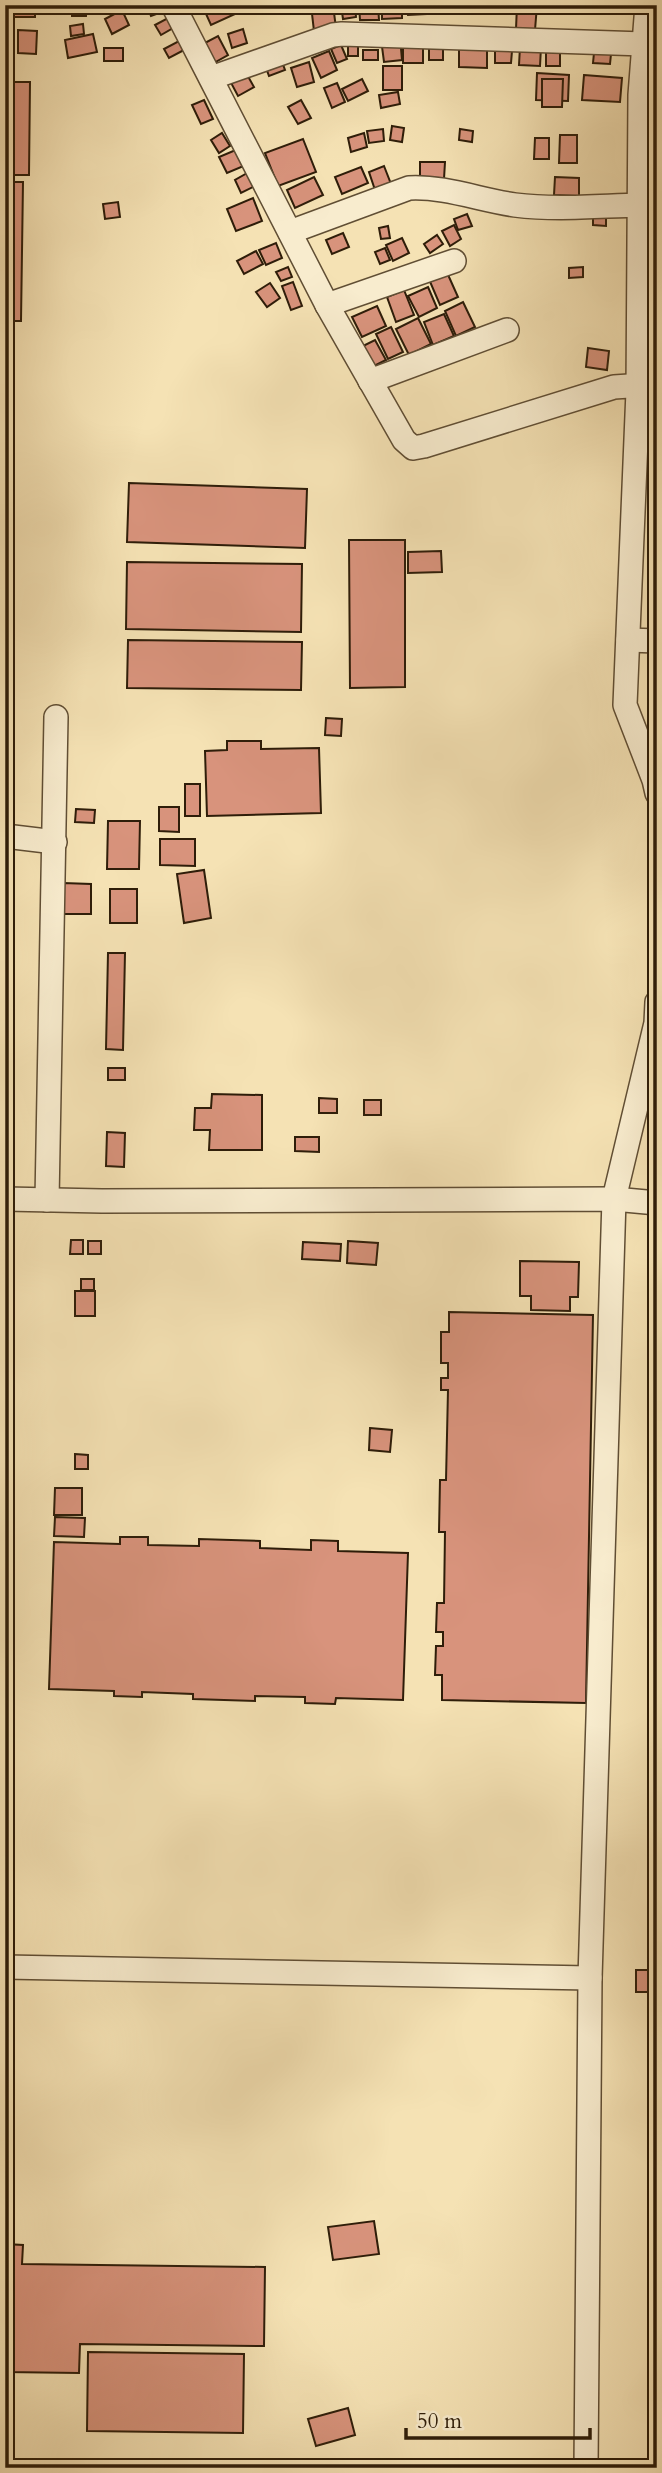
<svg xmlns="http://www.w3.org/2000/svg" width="662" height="2473" font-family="Cardo,serif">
<rect width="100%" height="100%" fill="#f5e2b4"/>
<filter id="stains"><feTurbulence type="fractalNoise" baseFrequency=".00286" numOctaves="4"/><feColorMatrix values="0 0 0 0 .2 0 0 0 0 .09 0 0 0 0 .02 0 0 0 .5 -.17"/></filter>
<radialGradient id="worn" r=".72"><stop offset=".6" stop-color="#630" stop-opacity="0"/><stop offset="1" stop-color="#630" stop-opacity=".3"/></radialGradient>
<!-- building -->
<g fill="#d8937c" stroke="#2e1d09" stroke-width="2">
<polygon points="5,5 35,5 35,17 11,17 10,66 5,66"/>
<polygon points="72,5 87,5 86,16 72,16"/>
<polygon points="147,5 163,5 165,11 151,16"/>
<polygon points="202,5 244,5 246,9 211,25"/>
<polygon points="311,5 333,5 336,28 314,31"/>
<polygon points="341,5 355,5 356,17 343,19"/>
<polygon points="359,5 378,5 379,20 360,20"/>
<polygon points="382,5 402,5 402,18 382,19"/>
<polygon points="407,5 425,5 426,14 408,15"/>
<polygon points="430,5 456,5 456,9 431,9"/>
<rect x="498" y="5" width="14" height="5"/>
<polygon points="517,5 537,5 535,30 516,29"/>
<polygon points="122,10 129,25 112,34 105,19"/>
<polygon points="168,18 173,28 161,35 155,25"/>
<polygon points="83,24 84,34 71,36 70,26"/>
<polygon points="243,29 247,43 232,48 228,34"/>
<polygon points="18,30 37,31 36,54 18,53"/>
<polygon points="93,34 97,52 68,58 65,40"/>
<polygon points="218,36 228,55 212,64 201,45"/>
<polygon points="400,37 402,60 384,62 381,39"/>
<polygon points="179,41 184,50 169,58 164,49"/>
<rect x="348" y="42" width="10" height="14"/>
<rect x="429" y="42" width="14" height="18"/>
<polygon points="341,45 347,59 337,63 331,49"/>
<polygon points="459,45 487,45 487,68 459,67"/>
<rect x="403" y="47" width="20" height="16"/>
<polygon points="520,47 541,47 540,66 519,65"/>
<rect x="546" y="47" width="14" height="19"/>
<rect x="104" y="48" width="19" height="13"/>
<rect x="363" y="50" width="15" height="10"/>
<polygon points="329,51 337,70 321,78 312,58"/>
<polygon points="495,51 512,51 511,63 495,63"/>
<polygon points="594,53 611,54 610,64 593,63"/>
<polygon points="281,59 285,70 269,76 265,65"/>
<polygon points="309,62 314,82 297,87 291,68"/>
<rect x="383" y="66" width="19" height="24"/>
<polygon points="245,71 254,87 238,96 229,79"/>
<polygon points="537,73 569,75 568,101 536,100"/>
<polygon points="584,75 622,78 620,102 582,100"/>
<polygon points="362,79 368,91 348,101 342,89"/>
<polygon points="542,79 563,79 562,107 542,107"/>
<polygon points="5,82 30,82 29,175 5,175"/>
<polygon points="337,83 345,102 332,108 324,88"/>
<polygon points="398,92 400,104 381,108 379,95"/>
<polygon points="204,100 213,119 201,124 192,105"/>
<polygon points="301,100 311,118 298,124 288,107"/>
<polygon points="392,126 404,128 402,142 390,140"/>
<polygon points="383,129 384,141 369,143 367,131"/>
<polygon points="460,129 473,131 472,142 459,140"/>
<polygon points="222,133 230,146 219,153 211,140"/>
<polygon points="364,133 367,147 351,152 348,138"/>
<polygon points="560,135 577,135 577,163 559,163"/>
<polygon points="535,138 549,138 549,159 534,159"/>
<polygon points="303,139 316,172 278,186 265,153"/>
<polygon points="238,149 246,165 227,173 219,157"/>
<polygon points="420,162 445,162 444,179 420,179"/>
<polygon points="384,166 391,184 375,190 369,172"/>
<polygon points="361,167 368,183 342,194 335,177"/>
<polygon points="249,172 257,185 241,193 235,180"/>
<polygon points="314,177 323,195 295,208 287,190"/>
<polygon points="555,177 579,178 579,196 554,195"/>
<polygon points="5,182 23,182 21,321 5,321"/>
<polygon points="253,198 262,221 236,231 227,209"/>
<polygon points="118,202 120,217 105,219 103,204"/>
<polygon points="593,213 606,214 606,226 593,225"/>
<polygon points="467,214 472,226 458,230 454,219"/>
<polygon points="454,225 461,239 450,246 442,231"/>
<polygon points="388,226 390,238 381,239 379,228"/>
<polygon points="343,233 349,247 332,254 326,240"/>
<polygon points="437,235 443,244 430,253 424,244"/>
<polygon points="402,238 409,253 393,261 386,245"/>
<polygon points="276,243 282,258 266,265 259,250"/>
<polygon points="385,248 390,260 380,264 375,252"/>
<polygon points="256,251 263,264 244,274 237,261"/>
<polygon points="288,267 292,277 281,281 276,272"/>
<polygon points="583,267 583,277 569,278 569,268"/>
<polygon points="445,268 458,297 440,305 428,277"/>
<polygon points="293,282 302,306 291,310 282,286"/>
<polygon points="270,283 280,298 267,307 256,292"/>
<polygon points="428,287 437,308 419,317 408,296"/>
<polygon points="404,290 414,315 396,322 387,297"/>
<polygon points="463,302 475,327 456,336 445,311"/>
<polygon points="377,306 386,326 362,337 352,317"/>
<polygon points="444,314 454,336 433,345 424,322"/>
<polygon points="418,318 431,344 409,355 396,329"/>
<polygon points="391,327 403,352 388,359 376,334"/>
<polygon points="375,340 386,360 372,367 361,347"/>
<polygon points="588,348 609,351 607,370 586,367"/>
<polygon points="129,483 307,489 305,548 127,542"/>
<polygon points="349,540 405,540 405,687 350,688"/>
<polygon points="441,551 442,572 408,573 408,552"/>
<polygon points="127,562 302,564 301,632 126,629"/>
<polygon points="128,640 302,642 301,690 127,688"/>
<polygon points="326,718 342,719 341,736 325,735"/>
<polygon points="227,741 261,741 261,749 319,748 321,813 207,816 205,751 227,750"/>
<rect x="185" y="784" width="15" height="32"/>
<polygon points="159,807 179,807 179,832 159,831"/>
<polygon points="76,809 95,810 94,823 75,822"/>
<polygon points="108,821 140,821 139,869 107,869"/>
<polygon points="160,839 195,839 195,866 160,865"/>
<polygon points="204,870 211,918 184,923 177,874"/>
<polygon points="63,883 91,884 91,914 63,914"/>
<rect x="110" y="889" width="27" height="34"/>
<polygon points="108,953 125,953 123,1050 106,1049"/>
<rect x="108" y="1068" width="17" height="12"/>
<polygon points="212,1094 262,1095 262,1150 209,1150 210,1130 194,1130 195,1108 211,1108"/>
<polygon points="319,1098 337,1099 337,1113 319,1113"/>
<rect x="364" y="1100" width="17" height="15"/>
<polygon points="107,1132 125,1133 124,1167 106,1166"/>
<polygon points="295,1137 319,1137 319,1152 295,1151"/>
<polygon points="71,1240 83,1240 83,1254 70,1254"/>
<rect x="88" y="1241" width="13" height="13"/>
<polygon points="348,1241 378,1243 376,1265 347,1263"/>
<polygon points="303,1242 341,1244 340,1261 302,1259"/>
<polygon points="520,1261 579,1262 578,1297 570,1297 570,1311 531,1310 531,1296 520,1296"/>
<rect x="81" y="1279" width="13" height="11"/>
<rect x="75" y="1291" width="20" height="25"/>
<polygon points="449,1312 593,1315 586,1703 442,1700 442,1675 435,1675 436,1646 443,1646 443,1632 436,1632 437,1603 444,1603 445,1532 439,1532 440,1480 446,1480 448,1390 441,1390 441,1378 448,1378 448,1363 441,1363 441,1332 449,1332"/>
<polygon points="370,1428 392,1430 390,1452 369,1450"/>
<polygon points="75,1454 88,1455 88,1469 75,1469"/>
<polygon points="55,1488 82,1488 82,1515 54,1515"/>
<polygon points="55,1517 85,1518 84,1537 54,1536"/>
<polygon points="120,1537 148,1537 148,1545 199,1546 199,1539 260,1541 260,1548 311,1550 311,1540 338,1541 338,1551 408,1553 403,1700 336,1698 335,1704 305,1703 305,1697 255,1696 255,1701 193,1699 193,1694 142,1692 142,1697 114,1696 114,1691 49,1689 54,1542 120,1544"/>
<rect x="636" y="1970" width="21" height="22"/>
<polygon points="655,2144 657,2144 657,2254 652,2254"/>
<polygon points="374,2221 379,2254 333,2260 328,2227"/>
<polygon points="5,2244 23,2245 22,2264 265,2267 264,2346 80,2344 79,2373 5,2372"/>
<polygon points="88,2352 244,2354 243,2433 87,2431"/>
<polygon points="348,2408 355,2435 316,2446 308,2419"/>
</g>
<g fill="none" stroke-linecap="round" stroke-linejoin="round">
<defs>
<g id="minor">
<polyline points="173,5 327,305 404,440 413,448 424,446 614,387 629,386 638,391 625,705 654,780 657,793"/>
<polyline points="211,78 333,35 342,34 644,44"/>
<path d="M290 232 409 188C444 186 480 200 515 205 556 210 598 206 639 205"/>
<polyline points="327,305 454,261"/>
<polyline points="370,381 507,330"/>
<polyline points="638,391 640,95 647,5"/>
<polyline points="628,640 657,641"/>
<polyline points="5,836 55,842"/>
<polyline points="5,1199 102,1201 614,1199 657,1203"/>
<polyline points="47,1200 56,717"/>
<polyline points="5,1967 590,1978"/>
<polyline points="586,2468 590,1978 614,1199 656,1023 657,1002"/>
</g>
</defs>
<!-- minor casing -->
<use href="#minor" stroke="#604e34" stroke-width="26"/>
<!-- minor -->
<use href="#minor" stroke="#f8ecce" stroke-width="23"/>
</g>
<!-- margin -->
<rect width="662" height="2473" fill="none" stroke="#f5e2b4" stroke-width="28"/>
<rect x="7" y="7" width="648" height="2459" fill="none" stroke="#2e1d09" stroke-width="3.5"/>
<rect x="14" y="14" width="634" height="2445" fill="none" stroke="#2e1d09" stroke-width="2"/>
<!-- scale -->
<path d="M406 2428v10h184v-10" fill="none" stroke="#2e1d09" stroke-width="3.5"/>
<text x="417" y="2428" font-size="21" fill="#2e1d09" stroke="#f8ecce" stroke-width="5" paint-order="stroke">50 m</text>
<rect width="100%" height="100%" filter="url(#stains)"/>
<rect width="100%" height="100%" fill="url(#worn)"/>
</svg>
